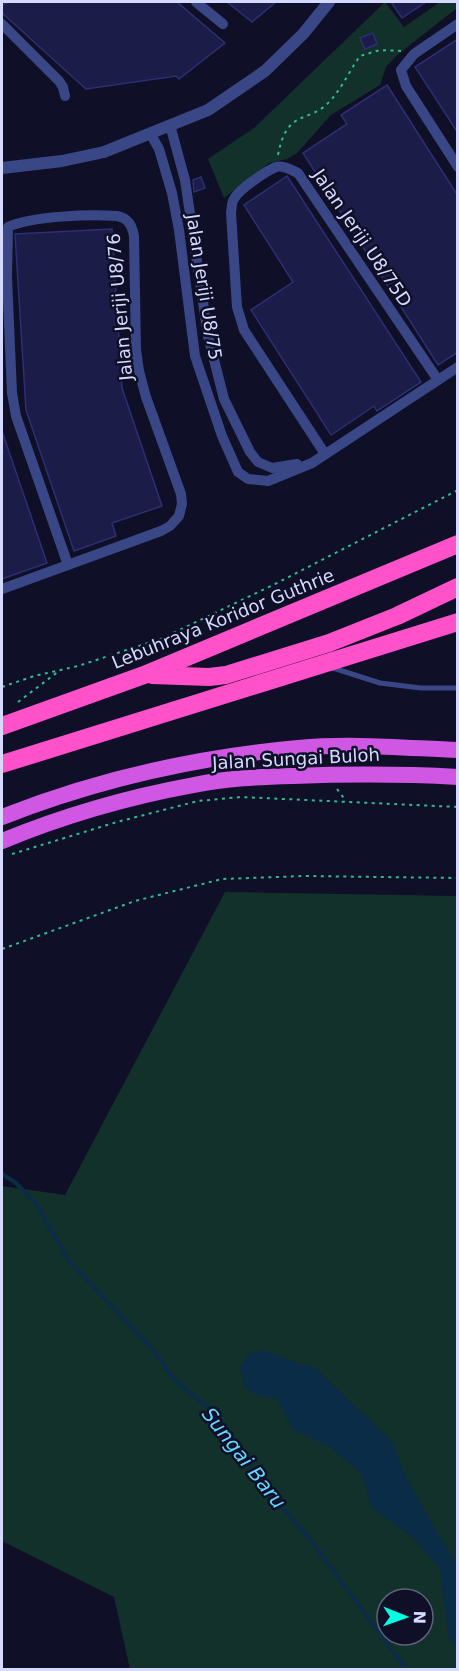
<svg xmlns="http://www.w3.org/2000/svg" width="459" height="1671" font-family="'DejaVu Sans',sans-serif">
<rect width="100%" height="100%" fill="#0f1027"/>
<!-- green -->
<g fill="#12312a" fill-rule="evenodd">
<polygon points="385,2 404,27 440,2 457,2 457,8 396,56 386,67 380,85 331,115 297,153 287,159 269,163 224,198 208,159 254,128"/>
<path d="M225 892 457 896V1669H130L114 1597 2 1541V1186L65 1195ZM387 1599H423V1635H387Z"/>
</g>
<!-- water -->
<polygon fill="#0a2c46" points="262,1350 317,1369 393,1443 405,1475 435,1529 457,1564 457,1647 449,1640 440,1569 412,1537 371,1507 363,1476 330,1447 293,1430 276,1398 258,1396 245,1387 240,1368 249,1354"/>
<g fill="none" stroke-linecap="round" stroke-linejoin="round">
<!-- stream -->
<polyline stroke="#0a2c46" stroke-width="4" points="2,1174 16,1183 37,1205 69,1261 148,1344 175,1380 214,1413 245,1456 255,1477 306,1534 407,1670"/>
</g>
<!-- building -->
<g fill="#1b1c48" stroke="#2d2e74" stroke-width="1.5">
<polygon points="7,2 177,2 225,43 179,79 176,76 86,89 2,13 2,6"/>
<polygon points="227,2 276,2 252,22"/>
<polygon points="391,2 426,2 402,18"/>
<polygon points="373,33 377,44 365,49 360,38"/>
<polygon points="458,39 458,133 415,67"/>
<polygon points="387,85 458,196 458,352 438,365 303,153 347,124 341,115"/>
<polygon points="287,176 421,382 377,411 374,406 331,435 251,310 293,282 244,205"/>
<polygon points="201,177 205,188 194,192 193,180"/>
<polygon points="112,229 122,388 162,506 112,523 116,536 74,551 26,410 15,234"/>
<polygon points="3,434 47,563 2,579 2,435"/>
</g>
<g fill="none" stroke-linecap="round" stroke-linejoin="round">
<!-- path -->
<g stroke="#2fba94" stroke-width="2" stroke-dasharray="3 4.5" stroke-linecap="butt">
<path d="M278 155C287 107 309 125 331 100 343 86 350 70 360 56L380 50 402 51"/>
<polyline points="2,687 34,676 78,666 163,638 277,583 458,490"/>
<polyline points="18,702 59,671"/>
<polyline points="337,789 346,801"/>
<polyline points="12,854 117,822 198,801 241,797 458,807"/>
<polyline points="2,949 135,901 222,879 304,876 458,878"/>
</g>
<!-- service -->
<polyline stroke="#3a4786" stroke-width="5" points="333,668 380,683 421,688 458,688"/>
<!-- minor -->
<g stroke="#3a4786" stroke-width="10">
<polyline points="196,2 223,24"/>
<polyline points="2,24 59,81 63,87 65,96"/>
<polyline points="458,24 414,54 401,70 406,86 458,167"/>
<polyline points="170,125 185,180 208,336 224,399 250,452 258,462 272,468 297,464"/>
<polyline points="150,133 159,149 172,193 179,230 195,356 222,436 238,472 248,479 268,481 312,463 458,367"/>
<path d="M325 454 244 330 237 307 231 213C232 208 231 203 234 199 238 190 266 171 276 167 283 165 291 170 298 173L438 380"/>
<path d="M2 589 161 531 170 526 179 516 182 504 181 494 146 397 139 371 136 350 134 236C132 225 128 218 117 216 91 214 31 216 8 227L7 277 12 393 16 416 68 565"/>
</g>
<!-- tertiary -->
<polyline stroke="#3a4786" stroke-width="12" points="2,168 62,161 104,152 208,110 265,71 303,34 329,2"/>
<!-- trunk -->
<g stroke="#d057e4" stroke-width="16">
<path d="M2 817C96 780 197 757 298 748 351 743 405 748 458 750"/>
<path d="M2 841C63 816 128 797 194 785 226 778 260 777 293 776 348 774 403 774 458 777"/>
</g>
<!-- motorway -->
<g stroke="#ff51c9" stroke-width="18">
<polyline points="152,675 209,677 226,675 329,643 397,616 458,587"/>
<polyline points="2,726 144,675 458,544"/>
<polyline points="2,764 458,622"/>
</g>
</g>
<g text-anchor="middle" stroke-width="5" stroke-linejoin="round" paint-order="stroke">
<!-- street labels -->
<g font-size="18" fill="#d6daff" stroke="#0f1027">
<text transform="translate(362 238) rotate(56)" y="6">Jalan Jeriji U8/75D</text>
<text transform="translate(204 287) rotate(81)" y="6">Jalan Jeriji U8/75</text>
<text transform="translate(120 307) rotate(-95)" y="6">Jalan Jeriji U8/76</text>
<text transform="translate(223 619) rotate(-22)" y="6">Lebuhraya Koridor Guthrie</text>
<text transform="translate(296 759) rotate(-3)" y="6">Jalan Sungai Buloh</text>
</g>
<!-- water labels -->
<g font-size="20" font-style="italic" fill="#64d8ff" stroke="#0f1027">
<text transform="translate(244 1458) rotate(52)" y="7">Sungai Baru</text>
</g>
</g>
<!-- border -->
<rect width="459" height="1671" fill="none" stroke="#d6daff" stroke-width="6"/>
<!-- north arrow -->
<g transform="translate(405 1617) rotate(91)"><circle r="28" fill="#0f1027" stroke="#5f617d" stroke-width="1.5"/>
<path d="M0-4.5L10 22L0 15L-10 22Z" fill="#02ffe3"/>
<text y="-9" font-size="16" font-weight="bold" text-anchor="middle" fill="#d6daff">N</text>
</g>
</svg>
